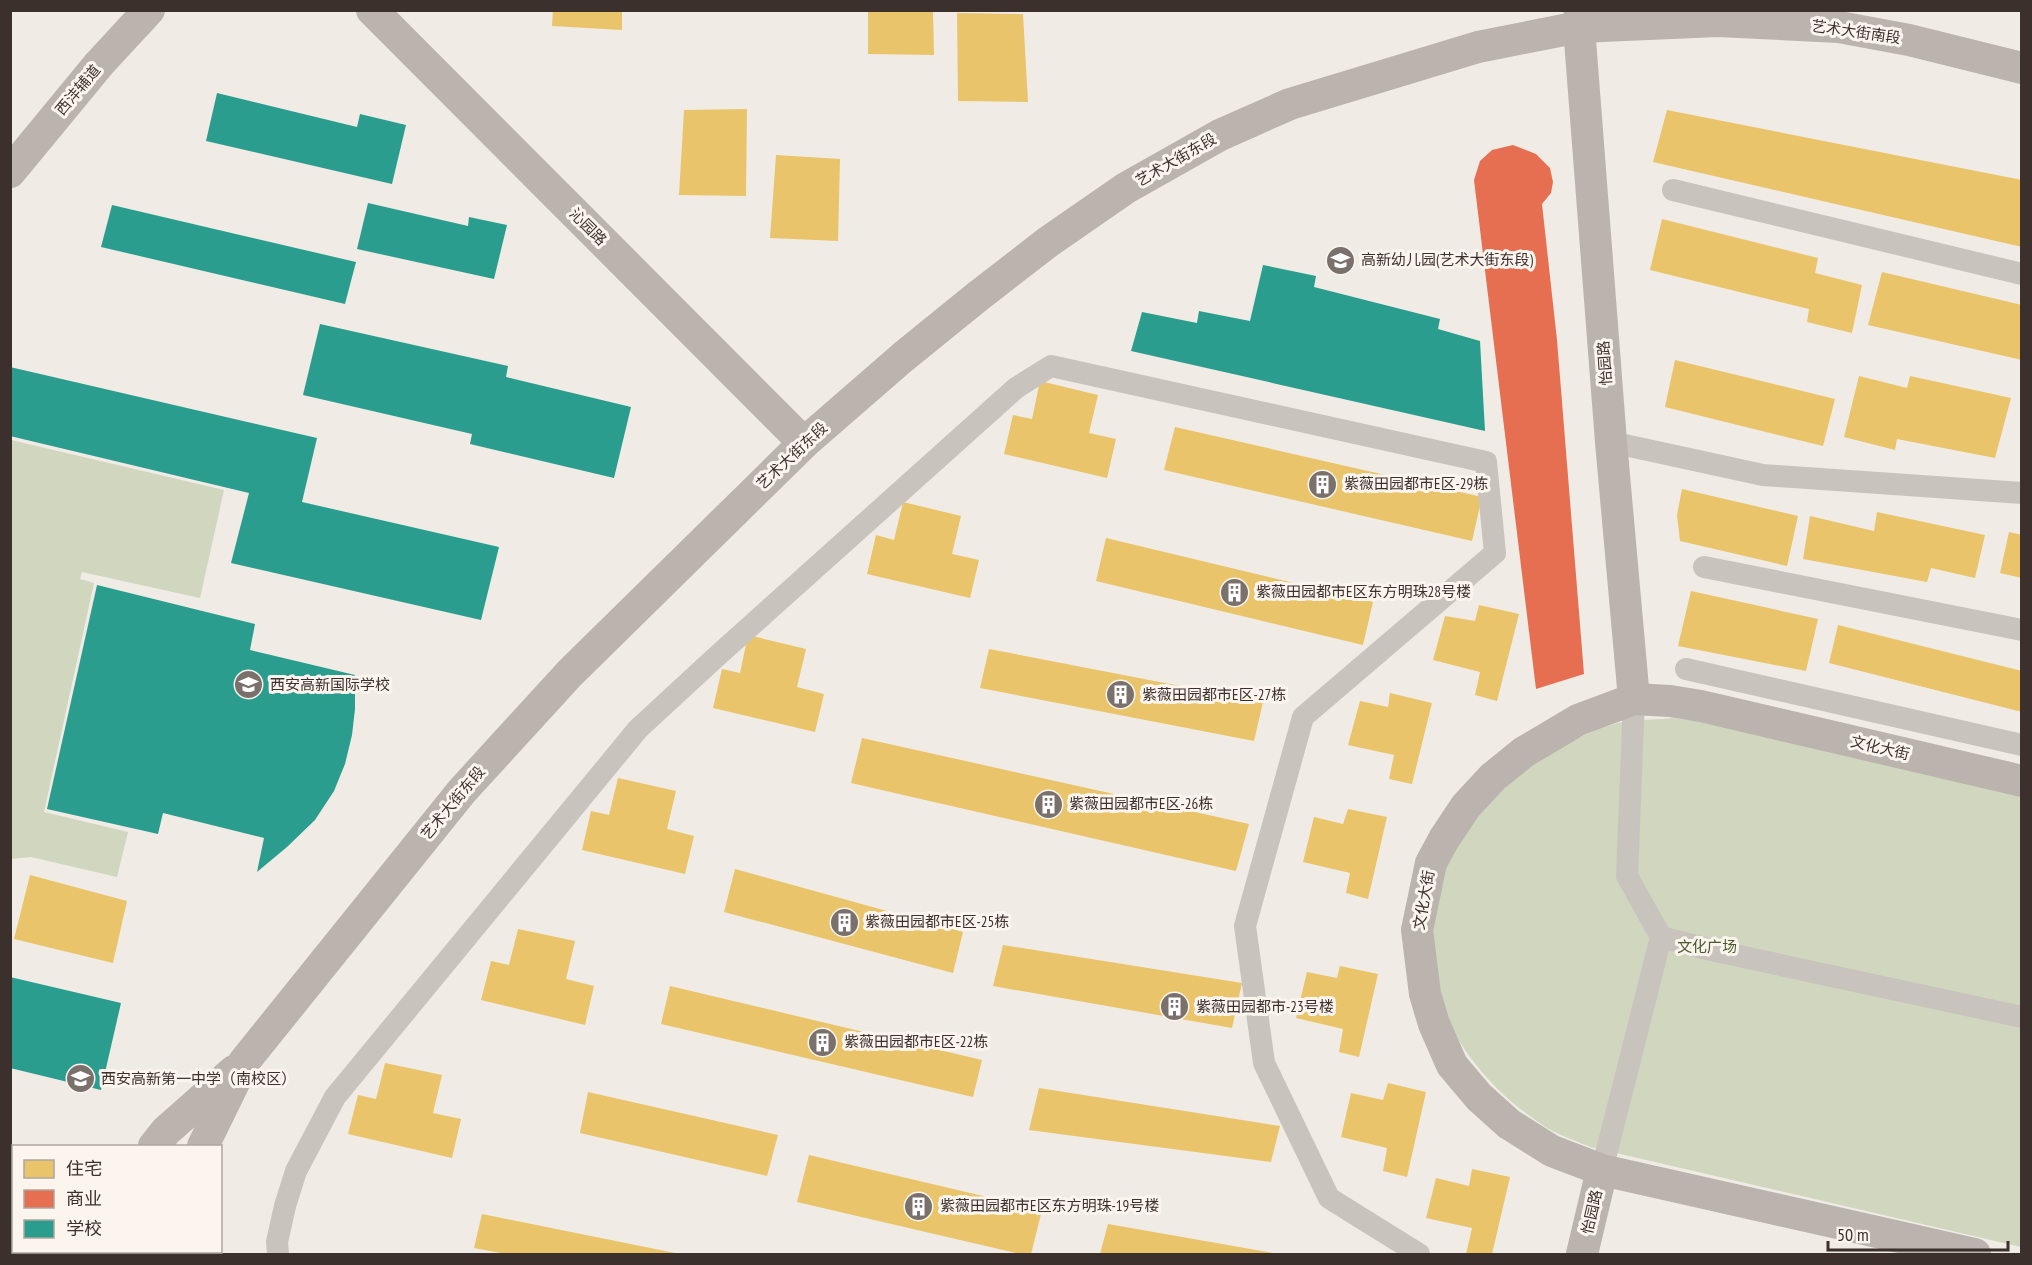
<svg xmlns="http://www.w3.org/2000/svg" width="2032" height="1265" font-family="'PT Sans Narrow','Noto Sans SC',sans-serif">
<rect width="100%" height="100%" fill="#f0ebe5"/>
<!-- green -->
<g fill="#d1d6bf">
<polygon points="11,440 224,490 200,598 82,572 80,579 94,583 44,812 128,832 117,877 31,857 11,859"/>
<path d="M1672 718 1720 723 2021 794V1247L1590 1147C1577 1141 1561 1136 1549 1129 1485 1090 1428 1019 1431 941 1431 931 1434 920 1436 910 1439 894 1441 876 1447 861 1462 823 1489 797 1522 773 1551 751 1583 733 1618 723 1635 719 1655 720 1672 718Z"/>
</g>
<!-- homes -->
<g fill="#e9c46a">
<polygon points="553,10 622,10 622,30 552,26"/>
<polygon points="868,10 933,10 934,55 868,54"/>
<polygon points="957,13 1023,14 1028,102 958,101"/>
<polygon points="747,109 746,196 679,195 684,110"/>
<polygon points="1667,110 2022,180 2022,247 1653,162"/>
<polygon points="776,155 840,159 838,241 770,238"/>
<polygon points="1662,219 1818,258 1815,273 1862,285 1852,333 1807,322 1809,309 1650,270"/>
<polygon points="1882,272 2022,305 2022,360 1868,325"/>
<polygon points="1675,360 1835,399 1823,446 1665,407"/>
<polygon points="1859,376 1907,388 1910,376 2011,398 1995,458 1897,439 1895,450 1844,437"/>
<polygon points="1040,381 1098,395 1089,433 1116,439 1107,478 1004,454 1013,415 1032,419"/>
<polygon points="1175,427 1482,497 1472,541 1164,470"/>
<polygon points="1682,489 1798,516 1787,566 1680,541 1677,515"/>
<polygon points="903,502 961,516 952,554 979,560 970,598 867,574 876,535 894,540"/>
<polygon points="1877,512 1985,535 1975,578 1931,568 1927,582 1803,559 1810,516 1874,531"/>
<polygon points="2009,532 2022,535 2022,578 2000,573"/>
<polygon points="1106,538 1373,602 1363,645 1096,581"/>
<polygon points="1691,591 1818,619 1806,671 1678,646"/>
<polygon points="1479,605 1519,614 1497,701 1475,695 1480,672 1433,660 1445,616 1475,621"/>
<polygon points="1838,625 2022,671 2022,712 1829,663"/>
<polygon points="748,635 806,649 797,687 824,694 815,732 713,708 722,669 740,673"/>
<polygon points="989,649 1263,702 1254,741 980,688"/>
<polygon points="1390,693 1432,703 1412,784 1389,779 1394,755 1348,745 1360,701 1388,707"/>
<polygon points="862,738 1249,824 1236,871 851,783"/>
<polygon points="618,778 676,791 667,829 694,836 685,874 582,850 591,811 609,815"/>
<polygon points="1348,809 1387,817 1368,899 1346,893 1350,873 1303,862 1314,817 1343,824"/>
<polygon points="735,869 963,932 953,973 724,912"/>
<polygon points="30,875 127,901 113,963 14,939"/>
<polygon points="518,929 575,941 566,979 594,986 585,1025 481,1000 491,961 509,965"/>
<polygon points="1003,945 1242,983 1232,1028 993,986"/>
<polygon points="1340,966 1378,974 1359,1057 1339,1052 1343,1029 1296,1018 1307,972 1337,978"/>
<polygon points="670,986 982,1060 973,1097 661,1024"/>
<polygon points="385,1063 442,1075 433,1113 461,1119 452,1158 348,1134 358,1095 376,1099"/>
<polygon points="1388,1083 1426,1092 1407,1177 1383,1171 1387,1148 1341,1137 1351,1093 1383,1100"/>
<polygon points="1039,1088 1280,1126 1271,1162 1029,1130"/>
<polygon points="588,1092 778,1135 767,1176 580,1133"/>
<polygon points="809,1155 1042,1210 1031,1254 1020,1254 797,1202"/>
<polygon points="1472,1169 1510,1177 1492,1254 1466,1254 1472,1228 1426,1218 1436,1178 1469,1186"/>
<polygon points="482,1214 675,1253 675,1254 506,1254 474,1248"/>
<polygon points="1108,1224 1273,1253 1273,1254 1100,1254"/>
</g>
<!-- shops -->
<polygon fill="#e76f51" points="1513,145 1536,154 1550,168 1553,182 1551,193 1542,204 1557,340 1584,674 1536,689 1474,180 1480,161 1492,150"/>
<!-- schools -->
<g fill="#2a9d8f">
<polygon points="217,93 357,127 360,114 406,125 392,184 206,141"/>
<polygon points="368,203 468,226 469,217 507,225 494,279 357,249"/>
<polygon points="112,205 356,262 345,304 101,247"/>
<polygon points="1263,265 1316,276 1314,287 1440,319 1438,329 1480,341 1485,431 1131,351 1142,312 1197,323 1199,311 1250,321"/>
<polygon points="320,324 508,366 506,377 631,407 614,478 470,444 472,434 303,395"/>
<polygon points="10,367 317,438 302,502 499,547 481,620 231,563 249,493 10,436"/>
<polygon points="97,585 255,624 250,650 355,675 355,709 352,735 345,764 334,791 315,820 287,847 257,872 264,838 163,813 158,834 47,809"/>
<polygon points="10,977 121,1003 101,1090 10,1068"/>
<polygon points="10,1176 14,1177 14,1221 10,1221"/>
</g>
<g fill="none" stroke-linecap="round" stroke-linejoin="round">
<!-- street -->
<g stroke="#c9c3be" stroke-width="22">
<polyline points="1673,190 2022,274"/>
<polyline points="1611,442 1763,475 2022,493"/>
<polyline points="1704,567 2022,630"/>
<polyline points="1686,669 2022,745"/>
<polyline points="1661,937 1711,950 2022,1017"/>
<polyline points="1602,1170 1661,937 1627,876 1634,699"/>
<polyline points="278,1254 277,1242 285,1206 296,1171 335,1097 638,729 716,657 1016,388 1051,366 1486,462 1495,553 1303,717 1245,926 1264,1063 1329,1198 1419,1254"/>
</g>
<!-- secondary -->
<g stroke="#bab3ae" stroke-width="32">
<polyline points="372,10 804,443"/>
<polyline points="1580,10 1579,27 1611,442 1634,699"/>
<polyline points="10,172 99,64 149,10"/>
<polyline points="154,1146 166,1131 234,1071"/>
<polyline points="203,1146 244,1062 462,791 570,673 804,443 903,357 977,297 1048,242 1126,188 1220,135 1290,104 1478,47 1579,27 1718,21 1839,27 1909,40 2022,68"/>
<polyline points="191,1252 191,1254"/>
<polyline points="76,1254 79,1252"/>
<polyline points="1582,1254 1602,1170"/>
<polyline points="1975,1254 1602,1170 1552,1151 1509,1124 1479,1097 1452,1065 1434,1024 1425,994 1417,930 1431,863 1444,839 1466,806 1493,777 1524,752 1578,720 1634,699 1670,701 1701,706 2022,781"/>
</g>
</g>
<!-- icons -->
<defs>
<symbol id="school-disc" viewBox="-11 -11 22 22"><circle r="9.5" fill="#7a716c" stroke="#fbf5ee"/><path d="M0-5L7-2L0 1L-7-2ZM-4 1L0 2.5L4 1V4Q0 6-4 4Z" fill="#fff"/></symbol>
<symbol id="building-disc" viewBox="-11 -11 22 22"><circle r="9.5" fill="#7a716c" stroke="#fbf5ee"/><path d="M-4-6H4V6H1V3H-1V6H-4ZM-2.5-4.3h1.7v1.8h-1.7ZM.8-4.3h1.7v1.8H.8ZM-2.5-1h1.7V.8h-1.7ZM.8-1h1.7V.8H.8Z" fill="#fff"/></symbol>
</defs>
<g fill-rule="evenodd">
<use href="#school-disc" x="1324" y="244" width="33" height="33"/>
<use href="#building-disc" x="1306" y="468" width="33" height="33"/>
<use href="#building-disc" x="1218" y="576" width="33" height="33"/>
<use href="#school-disc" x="232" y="668" width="33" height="33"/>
<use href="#building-disc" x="1104" y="678" width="33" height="33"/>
<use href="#building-disc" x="1032" y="788" width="33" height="33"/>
<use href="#building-disc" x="828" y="906" width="33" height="33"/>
<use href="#building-disc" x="1158" y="990" width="33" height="33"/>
<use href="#building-disc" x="806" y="1026" width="33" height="33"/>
<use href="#school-disc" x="64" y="1062" width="33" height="33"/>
<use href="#building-disc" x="902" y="1190" width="33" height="33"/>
</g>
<g text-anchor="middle" stroke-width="6" stroke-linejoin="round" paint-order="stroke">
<!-- street labels -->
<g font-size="15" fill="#3b302b" stroke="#fbf5ee">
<text transform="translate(1856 32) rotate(8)" y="5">艺术大街南段</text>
<text transform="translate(78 90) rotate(-50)" y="5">西沣辅道</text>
<text transform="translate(1176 160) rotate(-30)" y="5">艺术大街东段</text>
<text transform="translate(588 227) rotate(45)" y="5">沁园路</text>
<text transform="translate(1605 363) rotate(-94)" y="5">怡园路</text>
<text transform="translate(792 456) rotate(-43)" y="5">艺术大街东段</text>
<text transform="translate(1880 748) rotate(13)" y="5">文化大街</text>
<text transform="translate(453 803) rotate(-50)" y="5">艺术大街东段</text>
<text transform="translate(1424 900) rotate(-80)" y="5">文化大街</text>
<text transform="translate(1592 1212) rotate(-77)" y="5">怡园路</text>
</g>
<!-- poi labels -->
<g font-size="15" fill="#3b302b" stroke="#fbf5ee" text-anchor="start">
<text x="1361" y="265">高新幼儿园(艺术大街东段)</text>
<text x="1344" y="489">紫薇田园都市E区-29栋</text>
<text x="1256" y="597">紫薇田园都市E区东方明珠28号楼</text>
<text x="270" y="690">西安高新国际学校</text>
<text x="1142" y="700">紫薇田园都市E区-27栋</text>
<text x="1069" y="809">紫薇田园都市E区-26栋</text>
<text x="865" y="927">紫薇田园都市E区-25栋</text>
<text x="1196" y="1012">紫薇田园都市-23号楼</text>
<text x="844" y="1047">紫薇田园都市E区-22栋</text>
<text x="101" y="1084">西安高新第一中学（南校区）</text>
<text x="940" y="1211">紫薇田园都市E区东方明珠-19号楼</text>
</g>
<!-- park labels -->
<g font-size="15" fill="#4a5a2e" stroke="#fbf5ee">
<text x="1707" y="952">文化广场</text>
</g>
</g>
<!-- border -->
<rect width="2032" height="1265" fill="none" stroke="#3b302b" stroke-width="24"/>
<!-- legend -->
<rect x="12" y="1145" width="210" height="108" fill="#fbf5ee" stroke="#aea6a0" stroke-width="1.5"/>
<rect x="24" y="1160" width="30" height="18" fill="#e9c46a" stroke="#aea6a0" stroke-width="1.5"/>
<text x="66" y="1175" font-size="18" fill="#3b302b">住宅</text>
<rect x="24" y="1190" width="30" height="18" fill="#e76f51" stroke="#aea6a0" stroke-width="1.5"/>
<text x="66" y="1205" font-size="18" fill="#3b302b">商业</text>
<rect x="24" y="1220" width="30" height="18" fill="#2a9d8f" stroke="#aea6a0" stroke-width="1.5"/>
<text x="66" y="1235" font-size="18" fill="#3b302b">学校</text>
<!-- scale -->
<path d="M1828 1241v9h180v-9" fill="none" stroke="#3b302b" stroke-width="3"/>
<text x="1837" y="1241" font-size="18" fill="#3b302b" stroke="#fbf5ee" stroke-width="4.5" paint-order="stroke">50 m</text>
</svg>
